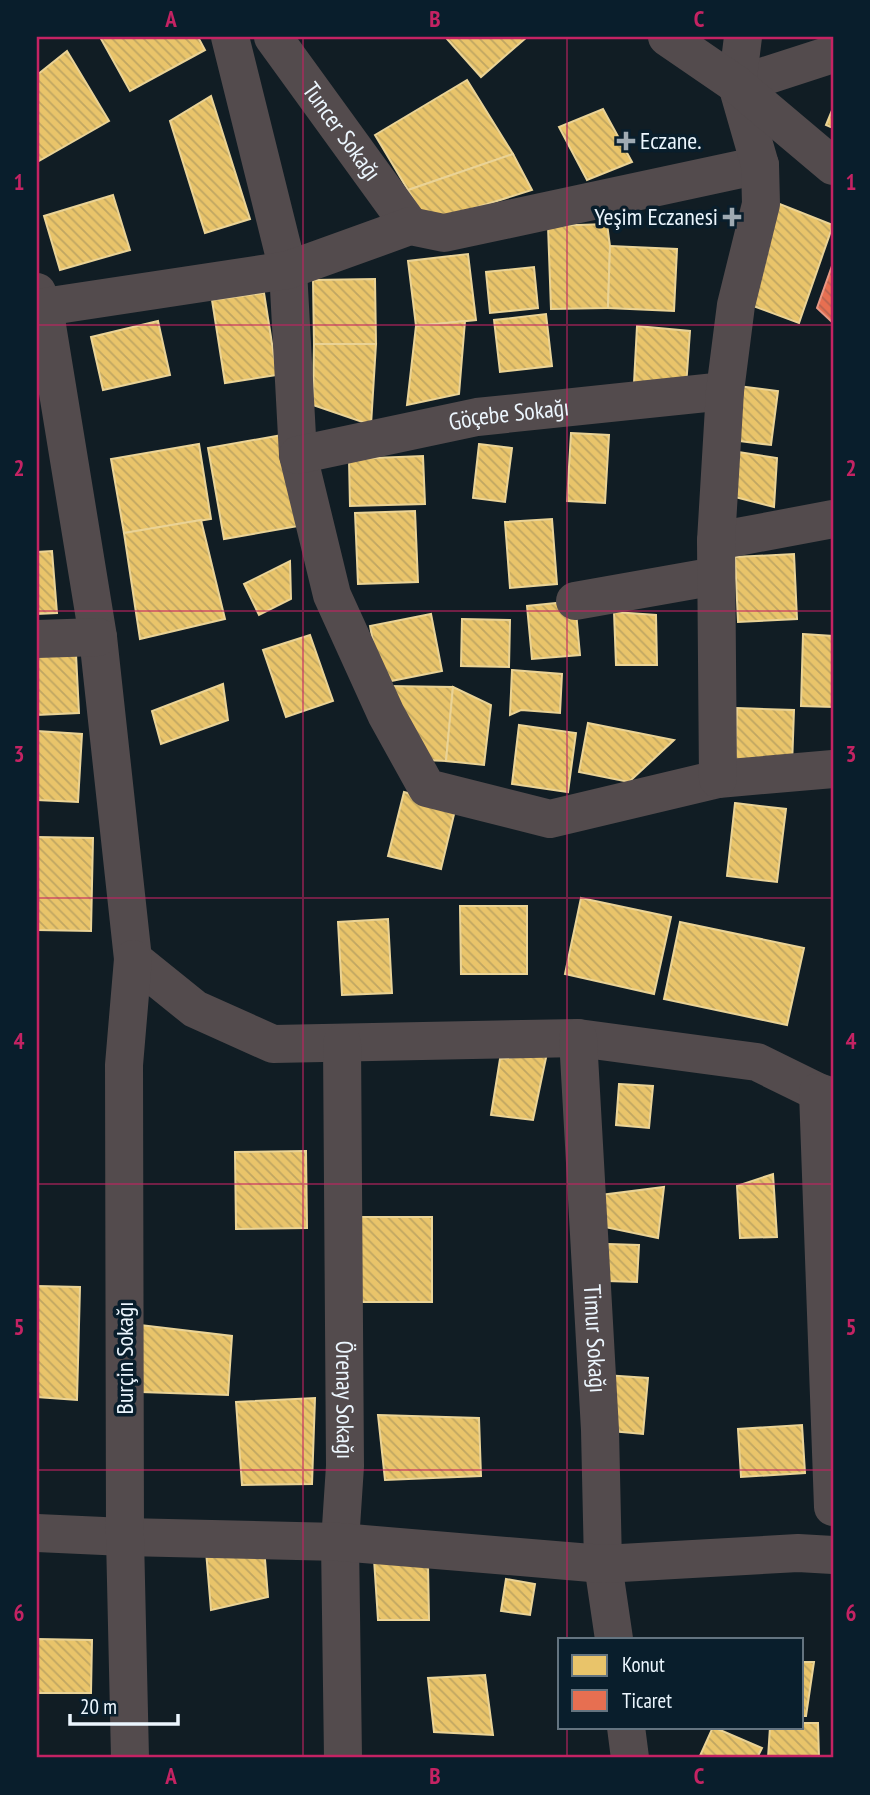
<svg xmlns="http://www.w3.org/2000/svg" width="870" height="1795" font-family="'PT Sans Narrow',sans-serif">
<defs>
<pattern id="homes-back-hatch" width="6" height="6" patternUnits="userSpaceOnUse" patternTransform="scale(1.75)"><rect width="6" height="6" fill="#e9c46a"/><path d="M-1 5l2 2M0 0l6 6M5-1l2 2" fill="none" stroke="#c0a662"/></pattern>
<pattern id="shops-back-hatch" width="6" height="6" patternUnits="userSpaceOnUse" patternTransform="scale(1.75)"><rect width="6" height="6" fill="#e76f51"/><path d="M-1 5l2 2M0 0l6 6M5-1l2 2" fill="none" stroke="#b76450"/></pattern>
</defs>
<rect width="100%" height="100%" fill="#111d24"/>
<!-- homes -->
<g fill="url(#homes-back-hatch)" stroke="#ead396" stroke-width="2">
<polygon points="100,37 198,37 205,50 130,91"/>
<polygon points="450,37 527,37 481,77 447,39"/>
<polygon points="67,51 109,121 37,162 37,75"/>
<polygon points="467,80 513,154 408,190 375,135"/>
<polygon points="211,96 250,219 205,233 170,121"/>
<polygon points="833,108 833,128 826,125"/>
<polygon points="603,109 632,162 587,180 559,127"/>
<polygon points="513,154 532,190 427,223 408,190"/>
<polygon points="113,195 130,250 60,270 44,216"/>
<polygon points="772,201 833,225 799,323 748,304"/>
<polygon points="607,224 610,246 608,308 551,309 548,226"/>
<polygon points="610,246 677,249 674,311 608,308"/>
<polygon points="468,254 476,320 416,326 408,261"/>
<polygon points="534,267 538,308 490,313 486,272"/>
<polygon points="375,279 376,344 314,344 313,280"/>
<polygon points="264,293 277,375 225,383 212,300"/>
<polygon points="546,314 552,366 500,372 494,320"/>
<polygon points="158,321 170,375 103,390 91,337"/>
<polygon points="465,321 459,394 407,405 416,326"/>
<polygon points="637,326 690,331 686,387 634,383"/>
<polygon points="314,344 376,344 371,425 313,405"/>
<polygon points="738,386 778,391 771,445 731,440"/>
<polygon points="571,433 609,435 605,503 567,501"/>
<polygon points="288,434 304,525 224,539 208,448"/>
<polygon points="199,444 211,519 124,533 111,459"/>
<polygon points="479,444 512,448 505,502 473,498"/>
<polygon points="732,451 777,458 774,507 731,496"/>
<polygon points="423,456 425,504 350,506 349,459"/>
<polygon points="415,511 418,582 358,584 355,513"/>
<polygon points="552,519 557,584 510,588 505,522"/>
<polygon points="201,520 225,619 140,639 124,533"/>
<polygon points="52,551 57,613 37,614 37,552"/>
<polygon points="794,554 797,619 738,622 735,557"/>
<polygon points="290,561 291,599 259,615 244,584"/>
<polygon points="575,601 580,655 532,659 527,606"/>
<polygon points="614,612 656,615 657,665 616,665"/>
<polygon points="431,614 442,671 381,683 370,626"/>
<polygon points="462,619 510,620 509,667 461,666"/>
<polygon points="803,634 833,636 833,707 801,706"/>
<polygon points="310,635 333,701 286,717 263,650"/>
<polygon points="76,654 79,713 37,715 37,656"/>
<polygon points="512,670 562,674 560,713 521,710 510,715"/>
<polygon points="223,684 228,720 161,744 152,711"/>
<polygon points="387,686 453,687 446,761 424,760"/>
<polygon points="453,687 491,705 484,765 446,761"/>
<polygon points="737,708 794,710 792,766 735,764"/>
<polygon points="588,723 674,740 629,782 579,772"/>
<polygon points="519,725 576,733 568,792 512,784"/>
<polygon points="37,731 82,734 78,802 37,800"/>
<polygon points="404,792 456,806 441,869 388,856"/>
<polygon points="735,803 786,809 777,882 727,876"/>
<polygon points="37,837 93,838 91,931 37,930"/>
<polygon points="581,898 671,917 654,994 565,974"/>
<polygon points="460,906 527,906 527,974 461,974"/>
<polygon points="388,919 392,993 342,995 338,922"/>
<polygon points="680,922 804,948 787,1025 664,999"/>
<polygon points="547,1053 533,1120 491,1115 500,1059"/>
<polygon points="619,1084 653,1086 649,1128 616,1125"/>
<polygon points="306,1151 307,1228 236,1229 235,1152"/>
<polygon points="773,1174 777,1237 740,1238 737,1186"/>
<polygon points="664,1187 658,1238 600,1226 601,1195"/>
<rect x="356" y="1217" width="76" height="85"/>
<polygon points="608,1244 639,1245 637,1282 607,1281"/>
<polygon points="37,1286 80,1287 77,1400 37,1397"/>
<polygon points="140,1325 232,1336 228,1395 141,1392"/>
<polygon points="604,1375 648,1378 643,1434 600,1430"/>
<polygon points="315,1398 312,1484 242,1485 236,1402"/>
<polygon points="378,1415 479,1418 481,1476 385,1480"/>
<polygon points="802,1425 805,1473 741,1477 738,1429"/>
<polygon points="264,1547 268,1597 211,1610 206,1551"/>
<polygon points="374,1559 428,1564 429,1620 378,1620"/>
<polygon points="506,1579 535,1584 530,1615 501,1611"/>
<polygon points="37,1639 92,1640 91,1693 37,1693"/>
<polygon points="802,1662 814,1662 806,1716 802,1716"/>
<polygon points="485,1675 493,1735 434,1732 428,1678"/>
<polygon points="802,1723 818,1723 819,1758 768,1758 770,1727 802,1727"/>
<polygon points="713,1727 762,1748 757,1758 699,1758"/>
</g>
<!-- shops -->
<polygon fill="url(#shops-back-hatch)" stroke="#e89885" stroke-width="2" points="833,263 833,323 817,308"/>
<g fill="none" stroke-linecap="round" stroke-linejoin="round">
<!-- minor -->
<g stroke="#534b4d" stroke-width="38">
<polyline points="230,37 288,270 298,455 332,595 386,714 427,788 550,819 718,779 833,769"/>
<path id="s1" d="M273 37 410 226"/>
<polyline points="737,85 833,54"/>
<polyline points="37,292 44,307 98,637 133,959 195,1009 273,1044 578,1038 757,1062 818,1092 833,1097"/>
<polyline points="44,307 288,270 410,226 444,233 760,165"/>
<path id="s2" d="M298 455 477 417 725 391"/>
<polyline points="716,541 833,519"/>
<polyline points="575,601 716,576"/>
<polyline points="37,639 98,637"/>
<polyline points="718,779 716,541 725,391 736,305 761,204 760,165 737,85 743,37"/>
<path id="s3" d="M578 1038 600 1430 603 1564 614 1639"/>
<path id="s4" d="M342 1043 345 1466 340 1542 343 1758"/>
<polyline points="818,1092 833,1507"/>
<polyline points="37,1533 125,1537 340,1542 603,1564 798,1553 833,1555"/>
<polyline points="626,1727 630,1758"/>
<polyline points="130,1758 125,1537 124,1065 133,959"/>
</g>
<!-- tertiary -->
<polyline stroke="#534b4d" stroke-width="38" points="667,37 737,85 833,166"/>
</g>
<!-- grid -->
<path fill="none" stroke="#c42363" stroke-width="2" stroke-opacity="0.55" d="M303 37V1758M567 37V1639M37 325H833M37 611H833M37 898H833M37 1184H833M37 1470H833M567 1727V1758"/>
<!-- markers -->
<g fill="#9faab2" stroke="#091e2c" stroke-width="2.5">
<path d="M622.5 130.5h7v7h7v7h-7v7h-7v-7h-7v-7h7z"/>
<path d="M728.5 206.5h7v7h7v7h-7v7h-7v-7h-7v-7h7z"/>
</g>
<g text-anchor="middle" stroke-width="7" stroke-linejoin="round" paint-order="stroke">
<!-- street labels -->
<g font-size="24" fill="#ecf6fe" stroke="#091e2c">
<text dy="8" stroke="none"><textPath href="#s1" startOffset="117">Tuncer Sokağı</textPath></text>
<text dy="8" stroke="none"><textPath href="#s2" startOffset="215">Göçebe Sokağı</textPath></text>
<text dy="8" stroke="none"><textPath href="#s3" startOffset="301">Timur Sokağı</textPath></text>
<text transform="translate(125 1358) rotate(-90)" y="8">Burçin Sokağı</text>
<text dy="8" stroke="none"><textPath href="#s4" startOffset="357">Örenay Sokağı</textPath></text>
</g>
<!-- poi labels -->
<g font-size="24" fill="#ecf6fe" stroke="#091e2c" text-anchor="start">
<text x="640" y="149">Eczane.</text>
<text x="718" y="225" text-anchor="end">Yeşim Eczanesi</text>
</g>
</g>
<!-- border -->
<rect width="870" height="1795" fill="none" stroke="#091e2c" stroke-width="77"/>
<!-- legend -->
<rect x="558" y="1638" width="245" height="91" fill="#091e2c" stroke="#647480" stroke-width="2"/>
<rect x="572" y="1655" width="35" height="21" fill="#e9c46a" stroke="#647480" stroke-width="2"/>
<text x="622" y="1672" font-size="21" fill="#ecf6fe">Konut</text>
<rect x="572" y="1690" width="35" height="21" fill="#e76f51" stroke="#647480" stroke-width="2"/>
<text x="622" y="1708" font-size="21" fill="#ecf6fe">Ticaret</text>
<!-- scale -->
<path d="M70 1714v10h108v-10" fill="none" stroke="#ecf6fe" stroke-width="3.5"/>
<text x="80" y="1714" font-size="21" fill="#ecf6fe" stroke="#091e2c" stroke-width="5" paint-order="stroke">20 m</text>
<rect x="38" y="38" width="794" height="1718" fill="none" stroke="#c42363" stroke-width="2.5"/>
<g font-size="23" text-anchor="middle" font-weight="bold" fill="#c42363">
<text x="171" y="27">A</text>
<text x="435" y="27">B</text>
<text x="699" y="27">C</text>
<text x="19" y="190">1</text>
<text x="851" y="190">1</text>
<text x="19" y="476">2</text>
<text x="851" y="476">2</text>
<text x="19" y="762">3</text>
<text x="851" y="762">3</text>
<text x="19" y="1049">4</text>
<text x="851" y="1049">4</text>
<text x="19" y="1335">5</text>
<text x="851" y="1335">5</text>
<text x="19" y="1621">6</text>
<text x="851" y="1621">6</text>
<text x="171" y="1784">A</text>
<text x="435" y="1784">B</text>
<text x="699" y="1784">C</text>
</g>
</svg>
